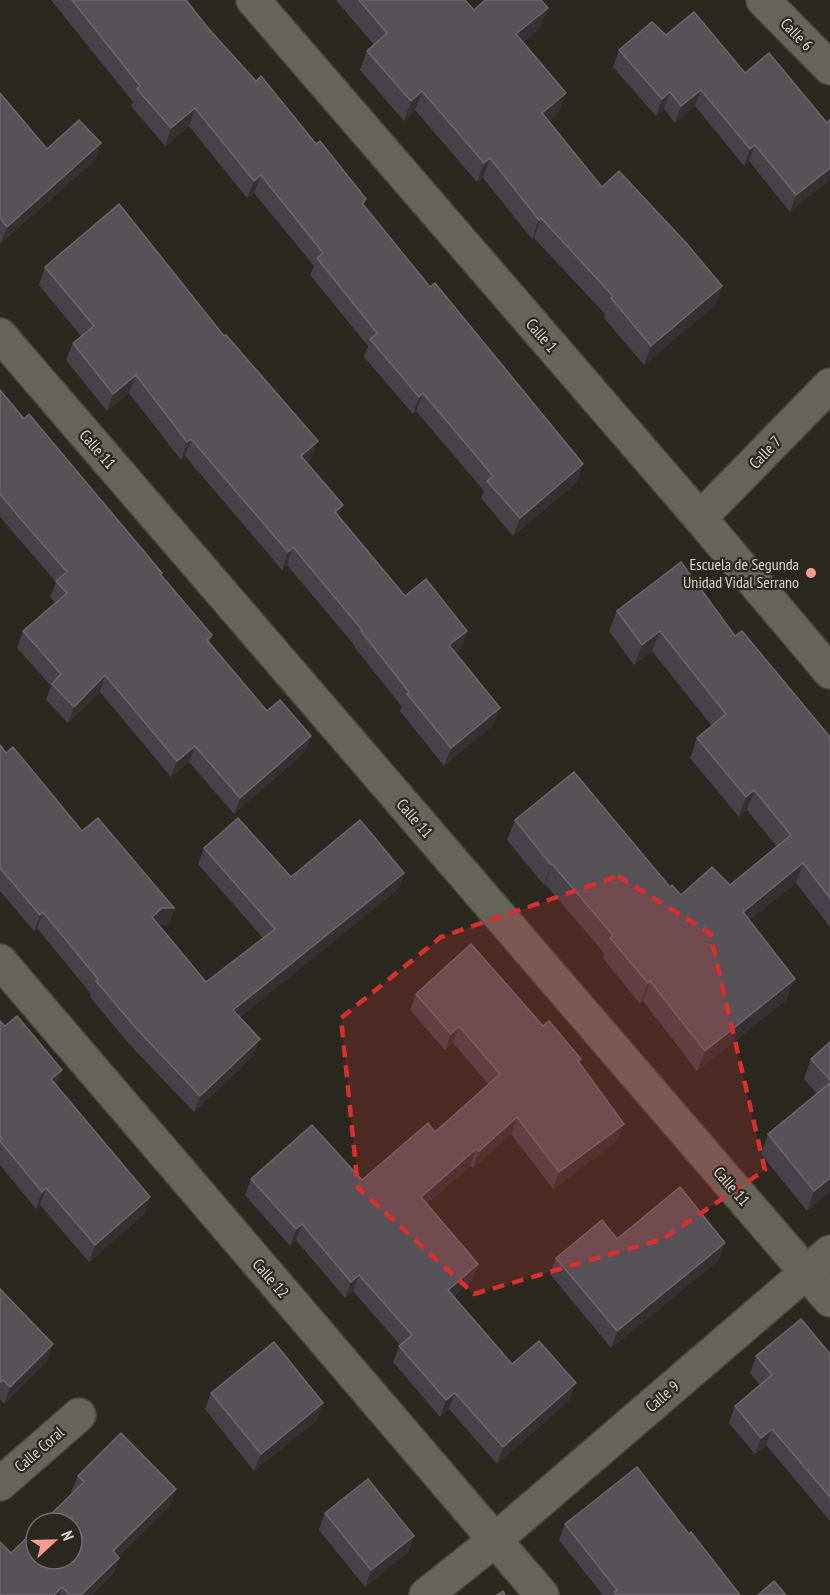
<svg xmlns="http://www.w3.org/2000/svg" width="830" height="1595" font-family="'PT Sans Narrow',sans-serif">
<rect width="100%" height="100%" fill="#2b281f"/>
<g fill="none" stroke-linecap="round" stroke-linejoin="round">
<defs>
<g id="street">
<polyline points="253,0 700,518 830,672"/>
<polyline points="763,0 830,68"/>
<polyline points="0,335 830,1300"/>
<polyline points="700,518 830,385"/>
<polyline points="0,961 542,1595"/>
<polyline points="0,1484 79,1415"/>
<polyline points="426,1595 495,1540 830,1252"/>
</g>
</defs>
<!-- street casing -->
<use href="#street" stroke="#47443d" stroke-width="36"/>
<!-- street -->
<use href="#street" stroke="#676459" stroke-width="33"/>
</g>
<!-- wall -->
<g fill="#474249">
<polygon points="51,0 186,0 208,28 256,81 316,144 366,199 364,205 430,287 583,464 577,482 513,536 481,498 484,491 416,411 413,414 364,357 368,346 310,275 314,266 254,193 247,198 189,126 165,146 131,106 133,102"/>
<polygon points="336,0 465,0 474,10 540,28 523,42 559,112 549,121 602,187 722,286 715,305 644,365 604,318 605,314 534,238 532,239 483,178 477,182 415,110 404,121 360,70 367,51 374,45"/>
<polygon points="666,35 745,73 827,123 790,212 749,161 744,166 695,106 675,123 664,109 656,116 613,67 619,50"/>
<polygon points="0,93 47,149 101,143 95,160 1,243 0,242"/>
<polygon points="45,267 311,459 307,463 339,516 405,596 467,631 461,649 455,653 493,725 444,766 400,711 402,707 355,648 355,646 287,565 282,570 185,456 181,460 129,393 107,411 66,360 73,343 81,336 39,285"/>
<polygon points="0,390 24,419 162,573 161,575 212,635 209,642 267,711 311,736 305,752 234,814 189,762 171,777 100,692 68,723 46,700 51,686 17,648 23,631 55,603 50,597 56,582 0,517"/>
<polygon points="617,611 735,636 830,737 830,927 796,883 749,920 787,999 697,1071 643,1001 640,1004 603,958 604,953 545,884 544,885 507,840 515,820 670,887 681,895 730,885 777,847 747,810 739,817 690,758 697,738 712,726 652,651 634,665 609,631"/>
<polygon points="0,745 6,753 82,831 174,908 169,925 159,925 206,982 263,938 198,864 204,848 291,877 404,873 398,889 240,1017 254,1055 194,1112 129,1044 90,997 91,994 37,928 34,931 0,891"/>
<polygon points="416,994 543,1026 580,1063 618,1140 553,1189 511,1134 473,1168 470,1166 426,1204 472,1280 454,1296 512,1364 570,1400 497,1464 449,1409 440,1417 393,1362 400,1345 353,1291 345,1298 296,1240 290,1246 245,1195 251,1179 362,1180 435,1132 489,1085 453,1043 445,1050 410,1010"/>
<polygon points="0,1021 5,1026 62,1070 56,1085 150,1197 144,1214 89,1262 40,1205 36,1209 0,1165"/>
<polygon points="830,1042 830,1191 807,1211 761,1154 768,1134 817,1094 804,1079 811,1059"/>
<polygon points="617,1239 719,1260 611,1348 550,1274 556,1258"/>
<polygon points="0,1289 47,1361 4,1404 0,1399"/>
<polygon points="830,1354 830,1521 766,1445 755,1454 729,1423 735,1406 760,1385 750,1373 756,1356"/>
<polygon points="211,1393 317,1420 254,1471 205,1409"/>
<polygon points="78,1476 170,1505 118,1557 119,1558 113,1574 92,1595 0,1595 11,1553 72,1493 71,1492"/>
<polygon points="325,1513 414,1536 408,1552 365,1587 319,1530"/>
<polygon points="565,1524 689,1534 740,1595 603,1595 559,1540"/>
</g>
<!-- shaded-wall -->
<g fill="#353132">
<polygon points="548,8 540,28 509,53 516,34"/>
<polygon points="701,90 695,106 675,123 681,106"/>
<polygon points="422,91 415,110 404,121 411,101"/>
<polygon points="670,92 664,109 656,116 662,99"/>
<polygon points="566,93 559,112 535,133 542,113"/>
<polygon points="195,108 189,126 165,146 171,128"/>
<polygon points="101,143 95,160 1,243 7,227"/>
<polygon points="755,145 749,161 744,166 750,149"/>
<polygon points="490,158 483,178 477,182 484,163"/>
<polygon points="830,168 830,180 790,212 796,195"/>
<polygon points="261,175 254,193 247,198 254,181"/>
<polygon points="541,218 534,238 532,239 539,220"/>
<polygon points="722,286 715,305 644,365 651,346"/>
<polygon points="136,375 129,393 107,411 113,394"/>
<polygon points="423,393 416,411 413,414 419,397"/>
<polygon points="191,439 185,456 181,460 187,442"/>
<polygon points="318,441 311,459 295,473 301,456"/>
<polygon points="583,464 577,482 513,536 520,518"/>
<polygon points="343,505 336,522 335,512"/>
<polygon points="293,547 287,565 282,570 288,552"/>
<polygon points="467,631 461,649 443,663 449,645"/>
<polygon points="660,631 652,651 634,665 642,645"/>
<polygon points="105,675 100,692 68,723 74,707"/>
<polygon points="500,708 493,725 444,766 451,748"/>
<polygon points="311,736 305,752 234,814 240,798"/>
<polygon points="195,746 189,762 171,777 177,761"/>
<polygon points="754,790 747,810 739,817 746,797"/>
<polygon points="803,863 796,883 735,932 743,912"/>
<polygon points="552,864 545,884 544,885 551,865"/>
<polygon points="404,873 398,889 228,1027 233,1010"/>
<polygon points="162,908 174,908 169,925 156,925 152,917"/>
<polygon points="43,912 37,928 34,931 40,915"/>
<polygon points="795,979 787,999 697,1071 705,1051"/>
<polygon points="650,981 643,1001 640,1004 648,983"/>
<polygon points="459,1026 453,1043 445,1050 451,1034"/>
<polygon points="260,1039 254,1055 194,1112 200,1096"/>
<polygon points="62,1070 56,1086 51,1079"/>
<polygon points="517,1117 511,1134 473,1168 479,1151"/>
<polygon points="624,1124 618,1140 553,1189 559,1172"/>
<polygon points="476,1149 470,1166 414,1214 421,1197"/>
<polygon points="830,1178 830,1191 807,1211 814,1191"/>
<polygon points="46,1188 40,1205 36,1209 42,1192"/>
<polygon points="150,1197 144,1214 89,1262 95,1245"/>
<polygon points="302,1224 296,1240 290,1246 296,1229"/>
<polygon points="725,1243 719,1260 611,1348 617,1331"/>
<polygon points="478,1264 472,1280 442,1306 448,1290"/>
<polygon points="359,1275 353,1291 345,1298 351,1282"/>
<polygon points="53,1344 47,1361 4,1404 10,1387"/>
<polygon points="576,1383 570,1400 497,1464 503,1447"/>
<polygon points="455,1393 449,1409 440,1417 446,1400"/>
<polygon points="323,1403 317,1420 254,1471 261,1454"/>
<polygon points="772,1429 766,1445 755,1454 761,1438"/>
<polygon points="176,1489 170,1505 107,1568 113,1551"/>
<polygon points="414,1536 408,1552 365,1587 371,1570"/>
<polygon points="119,1558 113,1574 92,1595 81,1595"/>
<polygon points="62,1587 59,1595 54,1595"/>
</g>
<!-- building -->
<g fill="#575258" stroke="#6b676b" stroke-width="1.5">
<polygon points="72,0 186,0 208,28 256,81 261,76 316,144 320,141 366,199 362,203 430,287 435,283 583,464 520,518 487,481 493,476 423,393 419,397 370,339 377,333 317,258 323,253 261,175 254,181 195,108 171,128 137,89 140,86"/>
<polygon points="359,0 465,0 474,10 485,0 541,0 548,8 516,34 566,93 542,113 602,187 619,171 687,244 722,286 651,346 611,298 613,296 541,218 539,220 490,158 484,163 422,91 411,101 367,51 387,33"/>
<polygon points="694,12 745,73 769,53 827,123 830,120 830,168 796,195 755,145 750,149 701,90 681,106 670,92 662,99 619,50 652,22 666,35"/>
<polygon points="0,93 47,149 79,120 101,143 7,227 0,218"/>
<polygon points="119,204 224,336 226,335 318,441 301,456 343,505 335,512 405,596 426,579 467,631 449,645 500,708 451,748 407,694 409,692 361,631 362,630 293,547 288,552 191,439 187,442 136,375 113,394 73,343 94,326 45,267"/>
<polygon points="0,390 24,419 29,414 162,573 160,574 212,635 207,640 267,711 280,700 311,736 240,798 195,746 177,761 105,675 74,707 52,684 61,674 23,631 67,593 56,581 67,572 19,517 0,494"/>
<polygon points="681,562 735,636 742,631 830,737 830,898 803,863 743,912 795,979 705,1051 650,981 648,983 610,938 613,935 552,864 551,865 515,820 574,772 670,887 672,885 681,895 712,867 730,885 791,835 754,790 746,797 697,738 726,714 660,631 642,645 617,611"/>
<polygon points="0,745 6,753 13,747 82,831 98,818 174,908 162,908 152,917 206,982 275,929 204,848 238,818 291,877 360,820 404,873 233,1010 260,1039 200,1096 135,1027 96,981 98,979 43,912 40,915 0,868"/>
<polygon points="471,944 543,1026 549,1021 581,1059 578,1061 624,1124 559,1172 517,1117 479,1151 476,1149 421,1197 478,1264 448,1290 512,1364 539,1341 576,1383 503,1447 455,1393 446,1400 399,1346 412,1335 359,1275 351,1282 302,1224 296,1229 251,1179 312,1125 362,1180 428,1123 435,1132 500,1074 459,1026 451,1034 416,994"/>
<polygon points="17,1016 62,1070 51,1079 150,1197 95,1245 46,1188 42,1192 0,1141 0,1140 2,1138 0,1136 0,1021 5,1026"/>
<polygon points="830,1042 830,1080 811,1059"/>
<polygon points="830,1083 830,1178 814,1191 768,1134"/>
<polygon points="680,1187 725,1243 617,1331 556,1258 602,1220 617,1239"/>
<polygon points="0,1289 53,1344 10,1387 3,1380 0,1382"/>
<polygon points="801,1319 830,1354 830,1497 772,1429 761,1438 735,1406 772,1375 756,1356"/>
<polygon points="274,1342 323,1403 261,1454 211,1393"/>
<polygon points="121,1433 176,1489 113,1551 119,1558 81,1595 70,1595 62,1587 54,1595 0,1595 0,1542 11,1553 36,1529 36,1559 72,1559 72,1523 42,1523 84,1482 78,1476"/>
<polygon points="637,1467 689,1534 691,1532 740,1595 616,1595 614,1592 617,1590 565,1524"/>
<polygon points="368,1479 414,1536 371,1570 325,1513"/>
<polygon points="774,1581 786,1595 758,1595"/>
<polygon points="503,1591 505,1595 497,1595"/>
</g>
<!-- marked area -->
<path fill="#d63130" fill-opacity="0.2" stroke="#d63130" stroke-width="4.5" stroke-dasharray="12 8" stroke-linejoin="round" d="M618 876 710 933 765 1170 663 1239 474 1294 358 1188 341 1018 441 937Z"/>
<!-- markers -->
<circle fill="#f59c93" stroke="#2b281f" stroke-width="2" cx="811" cy="573" r="6"/>
<g text-anchor="middle" stroke-width="4.5" stroke-linejoin="round" paint-order="stroke">
<!-- street labels -->
<g font-size="16" fill="#d9d7d1" stroke="#2b281f">
<text transform="translate(797 34) rotate(46)" y="6">Calle 6</text>
<text transform="translate(542 335) rotate(49)" y="6">Calle 1</text>
<text transform="translate(98 449) rotate(49)" y="6">Calle 11</text>
<text transform="translate(765 452) rotate(-46)" y="6">Calle 7</text>
<text transform="translate(415 818) rotate(49)" y="6">Calle 11</text>
<text transform="translate(732 1186) rotate(49)" y="6">Calle 11</text>
<text transform="translate(271 1278) rotate(49)" y="6">Calle 12</text>
<text transform="translate(662 1396) rotate(-41)" y="6">Calle 9</text>
<text transform="translate(39 1449) rotate(-41)" y="6">Calle Coral</text>
</g>
<!-- poi labels -->
<g font-size="16" fill="#d9d7d1" stroke="#2b281f" text-anchor="end">
<text x="799" y="570">Escuela de Segunda<tspan x="799" dy="18">Unidad Vidal Serrano</tspan></text>
</g>
</g>
<!-- north arrow -->
<g transform="translate(54 1541) rotate(68)"><circle r="28" fill="#2b281f" stroke="#716e66" stroke-width="1.5"/>
<path d="M0-4.5L10 22L0 15L-10 22Z" fill="#f59c93"/>
<text y="-9" font-size="16" font-weight="bold" text-anchor="middle" fill="#d9d7d1">N</text>
</g>
</svg>
